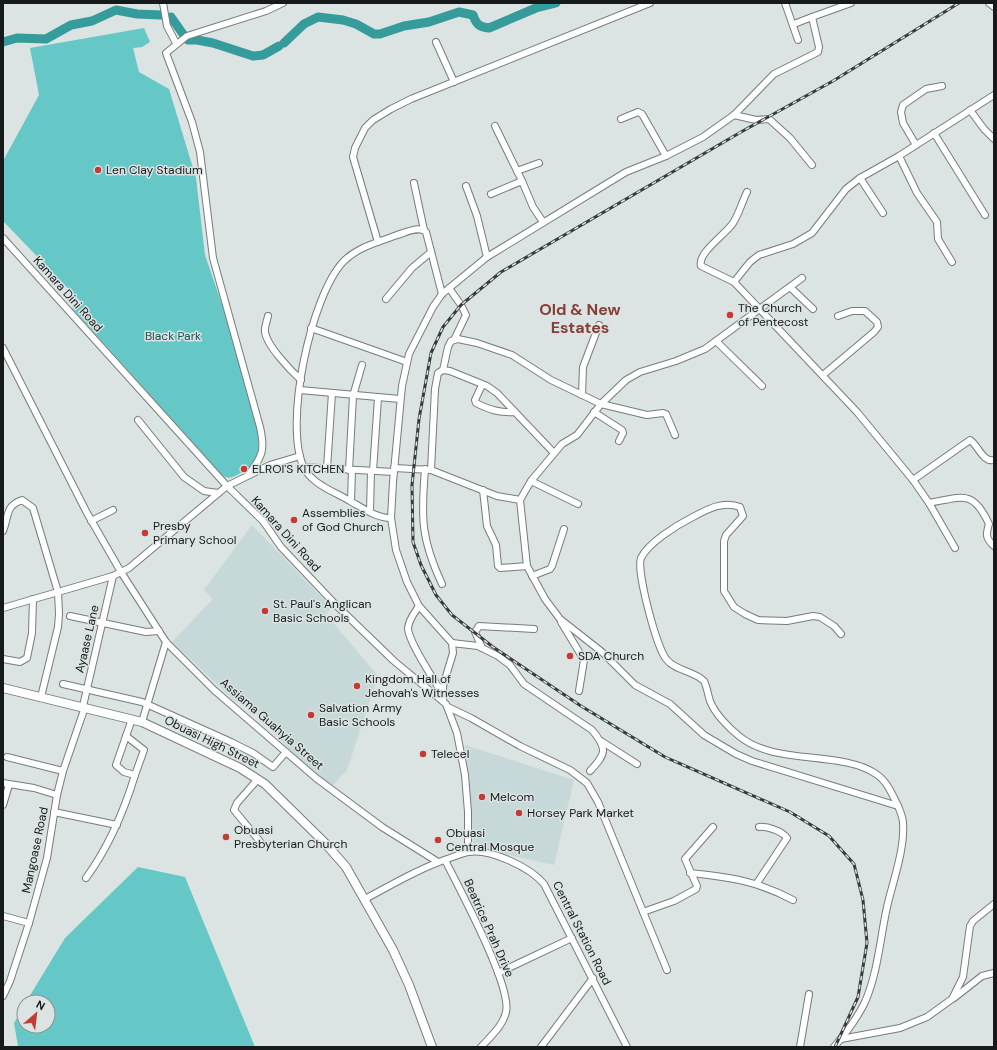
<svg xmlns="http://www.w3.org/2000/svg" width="997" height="1050" font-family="'DM Sans',sans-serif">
<rect width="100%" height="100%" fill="#dbe3e3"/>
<!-- built -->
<g fill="#c7d8d8">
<polygon points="252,525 332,608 326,614 378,676 346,773 345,772 332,786 296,756 241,698 236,702 172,642 213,599 204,590"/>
<polygon points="465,745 574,780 554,865 474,847"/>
</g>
<!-- green -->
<g fill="#65c8c6">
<path d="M144 28 150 42 142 47 133 48 139 72 169 89 196 178 205 255 232 334 257 427C260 450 260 464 237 475 229 479 227 479 220 473L72 308 83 304 3 221V161L39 95 30 48Z"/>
<polygon points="138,867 185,877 255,1047 18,1046 14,1023 24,1006 24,1026 48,1026 48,1002 26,1002 65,938"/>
</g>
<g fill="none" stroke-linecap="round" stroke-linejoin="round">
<!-- river -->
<g stroke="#359c9b" stroke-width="9">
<polyline points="171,17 183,34"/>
<polyline points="188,40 197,40 213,43 253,56 263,55 279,46"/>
<polyline points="3,42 17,38 46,39 71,25 92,21 116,10 137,14 161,15"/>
<path d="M284 43 304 24 318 17 343 20 356 24 374 34H380L404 26 429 22 459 12 473 15C476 24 479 27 489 28L536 8 556 3"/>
</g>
<defs>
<g id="minor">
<polyline points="163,3 167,26 176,43"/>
<polyline points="785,3 798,40"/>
<polyline points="989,3 994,7"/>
<polyline points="794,24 812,17"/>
<polyline points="436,42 454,82"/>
<polyline points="970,110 984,129 994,139"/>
<polyline points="734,115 756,120 769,119 790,138 812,165"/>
<polyline points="621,119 638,112 642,114 666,156"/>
<polyline points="495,126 522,181"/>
<polyline points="934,133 985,215"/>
<polyline points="916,145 903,123 901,112 903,105 926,89 942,86"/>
<polyline points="899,156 917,193 937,222 938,239 952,262"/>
<polyline points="517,171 539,163"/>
<polyline points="860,178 883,213"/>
<polyline points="414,183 424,230"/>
<polyline points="466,186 477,216 487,257"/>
<path d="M747 192C742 202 739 214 733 223 726 234 697 253 701 266L734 282 857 412 913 480 929 503C962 497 973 489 989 524 986 534 985 538 994 546"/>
<polyline points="491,194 522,181 533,207 543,222"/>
<polyline points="3,238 227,486 263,521 281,547 336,605 394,661 446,704 457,733 465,775 468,812 468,852"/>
<polyline points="378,242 353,157 355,148 365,128 373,120 391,109 411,99 650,3"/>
<path d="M802 278 705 349 676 361 640 372 626 380 601 404 577 435 562 444 531 481 520 500 527 566 545 599 560 619 602 652 635 685 670 704 704 735 736 754 752 761 898 806C900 811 903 817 903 823 905 849 893 881 887 907 880 939 878 972 865 1002 857 1019 846 1033 834 1047"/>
<polyline points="734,282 750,262 759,255 793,244 812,233 846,189 860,178 899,156 994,95"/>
<polyline points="790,287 813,309"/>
<polyline points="449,288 461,305 466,315 454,340"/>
<polyline points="386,299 412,268 431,252"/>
<path d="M268 316C267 321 264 328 265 332 267 346 291 371 301 380"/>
<polyline points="311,328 407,362"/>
<polyline points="716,341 762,386"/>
<polyline points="3,348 87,513 121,572 166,642 214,690 316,778 382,827 438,862"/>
<polyline points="443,370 448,347 451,341 458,339 477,343 512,355 551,380 601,404 647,415 663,413 666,414 675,435"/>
<polyline points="823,375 874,332 878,327 877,322 865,311 852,311 838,316"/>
<path d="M482 385 475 400 476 403C490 410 500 413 515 412"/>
<polyline points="300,390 400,399"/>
<polyline points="582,395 583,367 599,325"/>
<polyline points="594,412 622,430 623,433 619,441"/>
<polyline points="138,420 184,477 204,491 218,493"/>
<polyline points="303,467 394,472"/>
<polyline points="327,468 332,393"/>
<polyline points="394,468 431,470 497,496 520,500"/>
<path d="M425 469C421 518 421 539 442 584"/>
<polyline points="349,470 353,396 362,365"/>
<polyline points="431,470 435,389 438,373 443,370 450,371 487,386 497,393 554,453"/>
<polyline points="373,471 378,398"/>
<path d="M249 474C263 456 265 449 260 427L213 258 200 152 192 122 166 53 187 36 266 11 283 3"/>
<path d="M913 480 970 440C978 445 983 463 994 460"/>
<polyline points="531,481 578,504"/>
<polyline points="483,490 487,526 496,545 498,566 500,568 527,566"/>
<polyline points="351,501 352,470"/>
<polyline points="929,503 955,548"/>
<polyline points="370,512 371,471"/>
<path d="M391 518C376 518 363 508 350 501 335 492 312 484 304 468 283 425 311 296 343 262 357 247 379 242 397 235 405 233 419 225 426 232L442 294"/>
<polyline points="91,521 113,510"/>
<path d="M3 531C9 516 5 506 22 500L33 508 58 592 59 614 58 627 41 697"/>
<polyline points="532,576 550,569 552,566 564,529"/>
<path d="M419 606C415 612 409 619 408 628 408 641 434 680 442 693"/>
<polyline points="3,608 113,576 129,568 227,486 270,465 300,456"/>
<polyline points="70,616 146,632 159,631"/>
<polyline points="561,622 584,660 579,691"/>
<path d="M841 634 834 626 820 617 813 616 787 621 758 620 745 614 734 607 724 591V541L726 535 743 516 740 507C723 500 706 510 691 518 677 525 648 543 641 558 636 570 657 650 667 660 676 671 694 671 704 681 707 687 708 695 710 701 715 714 729 728 739 736 775 766 841 750 876 774 887 781 892 794 898 806"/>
<path d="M452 643 478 646 498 656 510 665 524 684 592 730C608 749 606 754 590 771"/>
<polyline points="482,648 475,632 479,626 534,629"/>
<polyline points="3,659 20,662 27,658 32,633 33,599"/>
<polyline points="63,684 142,702 231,742 253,753 273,767 286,752"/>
<polyline points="443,700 443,686 453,653 452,643 419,606 407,582 396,550 391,518 393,482 402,386 409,354 433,307 442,294 487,257 626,172 666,156 703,137 734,115 774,74 818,52 819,47 812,17 851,3"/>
<polyline points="83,706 113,576"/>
<polyline points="448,707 471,718 520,746 570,770 587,783 598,802 667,970"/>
<polyline points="142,722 166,642"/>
<polyline points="126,736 144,750 135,775"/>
<polyline points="601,741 637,764"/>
<polyline points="7,757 63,771"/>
<polyline points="258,779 237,803 234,810 262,844"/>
<polyline points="3,783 34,788 57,795"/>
<polyline points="3,805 9,785"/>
<polyline points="54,812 117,825"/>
<path d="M445 860C459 888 512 986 506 1012 503 1026 490 1037 481 1047"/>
<path d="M690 873C730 877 757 881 793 900"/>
<path d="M86 878C108 848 124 811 135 775L124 772 116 765 132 719"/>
<path d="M757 883 787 838C782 831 767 826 759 827"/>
<path d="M365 899C393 884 420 868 450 858 456 856 462 853 468 852 489 848 530 867 544 884L627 1047"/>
<polyline points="643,912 674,901 696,889 697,886 685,859 713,827"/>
<polyline points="3,916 29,923"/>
<polyline points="498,973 572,938"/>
<polyline points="3,996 10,981 29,923 47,858 57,795 63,771 85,707"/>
<polyline points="954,998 982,976 994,973"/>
<polyline points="841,1039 900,1028 927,1017 952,999 963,977 970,926 973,921 994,904"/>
<polyline points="541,1047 593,978"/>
<polyline points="800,1047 809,994"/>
</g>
<polyline id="major" points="3,688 142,722 240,768 265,784 325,843 346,867 393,950 409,985 432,1047"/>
</defs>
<!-- minor casing -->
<use href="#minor" stroke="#757c7c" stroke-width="8"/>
<!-- major casing -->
<use href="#major" stroke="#757c7c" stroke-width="10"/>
<!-- minor -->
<use href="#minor" stroke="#fff" stroke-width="6"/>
<!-- major -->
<use href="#major" stroke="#fff" stroke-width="8"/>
<defs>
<polyline id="rail" points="835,1047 858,997 867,943 863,900 854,864 829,836 790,812 665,757 581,706 493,647 452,615 436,595 421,565 413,542 412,485 419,419 431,353 443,327 461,305 501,272 741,132 833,81 959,3"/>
</defs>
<!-- rail casing -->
<use href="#rail" stroke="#383b3b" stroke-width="3"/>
<!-- rail -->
<use href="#rail" stroke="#dbe3e3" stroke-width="1.5" stroke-dasharray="4.5" stroke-linecap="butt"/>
</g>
<!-- markers -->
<g fill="#c73933" stroke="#dbe3e3" stroke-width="1.5">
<circle cx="98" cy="170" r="4"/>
<circle cx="730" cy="315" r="4"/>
<circle cx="244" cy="469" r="4"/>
<circle cx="294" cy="520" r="4"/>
<circle cx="145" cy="533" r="4"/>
<circle cx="265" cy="611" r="4"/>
<circle cx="570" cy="656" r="4"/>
<circle cx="357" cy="686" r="4"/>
<circle cx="311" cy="715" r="4"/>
<circle cx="423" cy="754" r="4"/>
<circle cx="482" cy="797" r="4"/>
<circle cx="519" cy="813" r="4"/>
<circle cx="226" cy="837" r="4"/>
<circle cx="438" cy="840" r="4"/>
</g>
<g text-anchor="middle" stroke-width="3" stroke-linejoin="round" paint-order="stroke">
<!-- poi labels -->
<g font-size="12" fill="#171a1a" stroke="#dbe3e3" text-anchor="start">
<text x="106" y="174">Len Clay Stadium</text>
<text x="738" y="312">The Church<tspan x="738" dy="14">of Pentecost</tspan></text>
<text x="252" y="473">ELROI'S KITCHEN</text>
<text x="302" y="517">Assemblies<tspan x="302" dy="14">of God Church</tspan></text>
<text x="153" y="530">Presby<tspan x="153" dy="14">Primary School</tspan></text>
<text x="273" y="608">St. Paul's Anglican<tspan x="273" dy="14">Basic Schools</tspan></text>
<text x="578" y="660">SDA Church</text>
<text x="365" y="683">Kingdom Hall of<tspan x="365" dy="14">Jehovah's Witnesses</tspan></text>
<text x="319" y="712">Salvation Army<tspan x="319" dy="14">Basic Schools</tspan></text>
<text x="431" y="758">Telecel</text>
<text x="490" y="801">Melcom</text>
<text x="527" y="817">Horsey Park Market</text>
<text x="234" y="834">Obuasi<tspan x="234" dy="14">Presbyterian Church</tspan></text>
<text x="446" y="837">Obuasi<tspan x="446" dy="14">Central Mosque</tspan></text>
</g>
<!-- street labels -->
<g font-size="12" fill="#171a1a" stroke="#dbe3e3">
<text transform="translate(68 294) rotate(48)" y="4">Kamara Dini Road</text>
<text transform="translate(286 534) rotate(48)" y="4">Kamara Dini Road</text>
<text transform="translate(87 639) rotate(-77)" y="4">Ayaase Lane</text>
<text transform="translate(272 724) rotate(41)" y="4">Assiama Guahyia Street</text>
<text transform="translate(212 742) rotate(26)" y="4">Obuasi High Street</text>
<text transform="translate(35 850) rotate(-78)" y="4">Mangoase Road</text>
<text transform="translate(489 928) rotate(66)" y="4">Beatrice Prah Drive</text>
<text transform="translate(582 933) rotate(63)" y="4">Central Station Road</text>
</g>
<!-- park labels -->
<g font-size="12" fill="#16504f" stroke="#dbe3e3">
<text x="173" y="340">Black Park</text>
</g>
<!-- district labels -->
<g font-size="16" font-weight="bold" fill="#863e37" stroke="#dbe3e3">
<text x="580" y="315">Old &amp; New<tspan x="580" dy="18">Estates</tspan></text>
</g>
</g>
<!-- border -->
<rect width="997" height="1050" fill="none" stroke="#171a1a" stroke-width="8"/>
<!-- north arrow -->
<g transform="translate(36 1014) rotate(28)"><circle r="19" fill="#dbe3e3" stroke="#8d9393"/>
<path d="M0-3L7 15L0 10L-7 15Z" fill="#c73933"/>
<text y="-6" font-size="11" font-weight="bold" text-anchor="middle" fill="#171a1a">N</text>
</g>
</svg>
